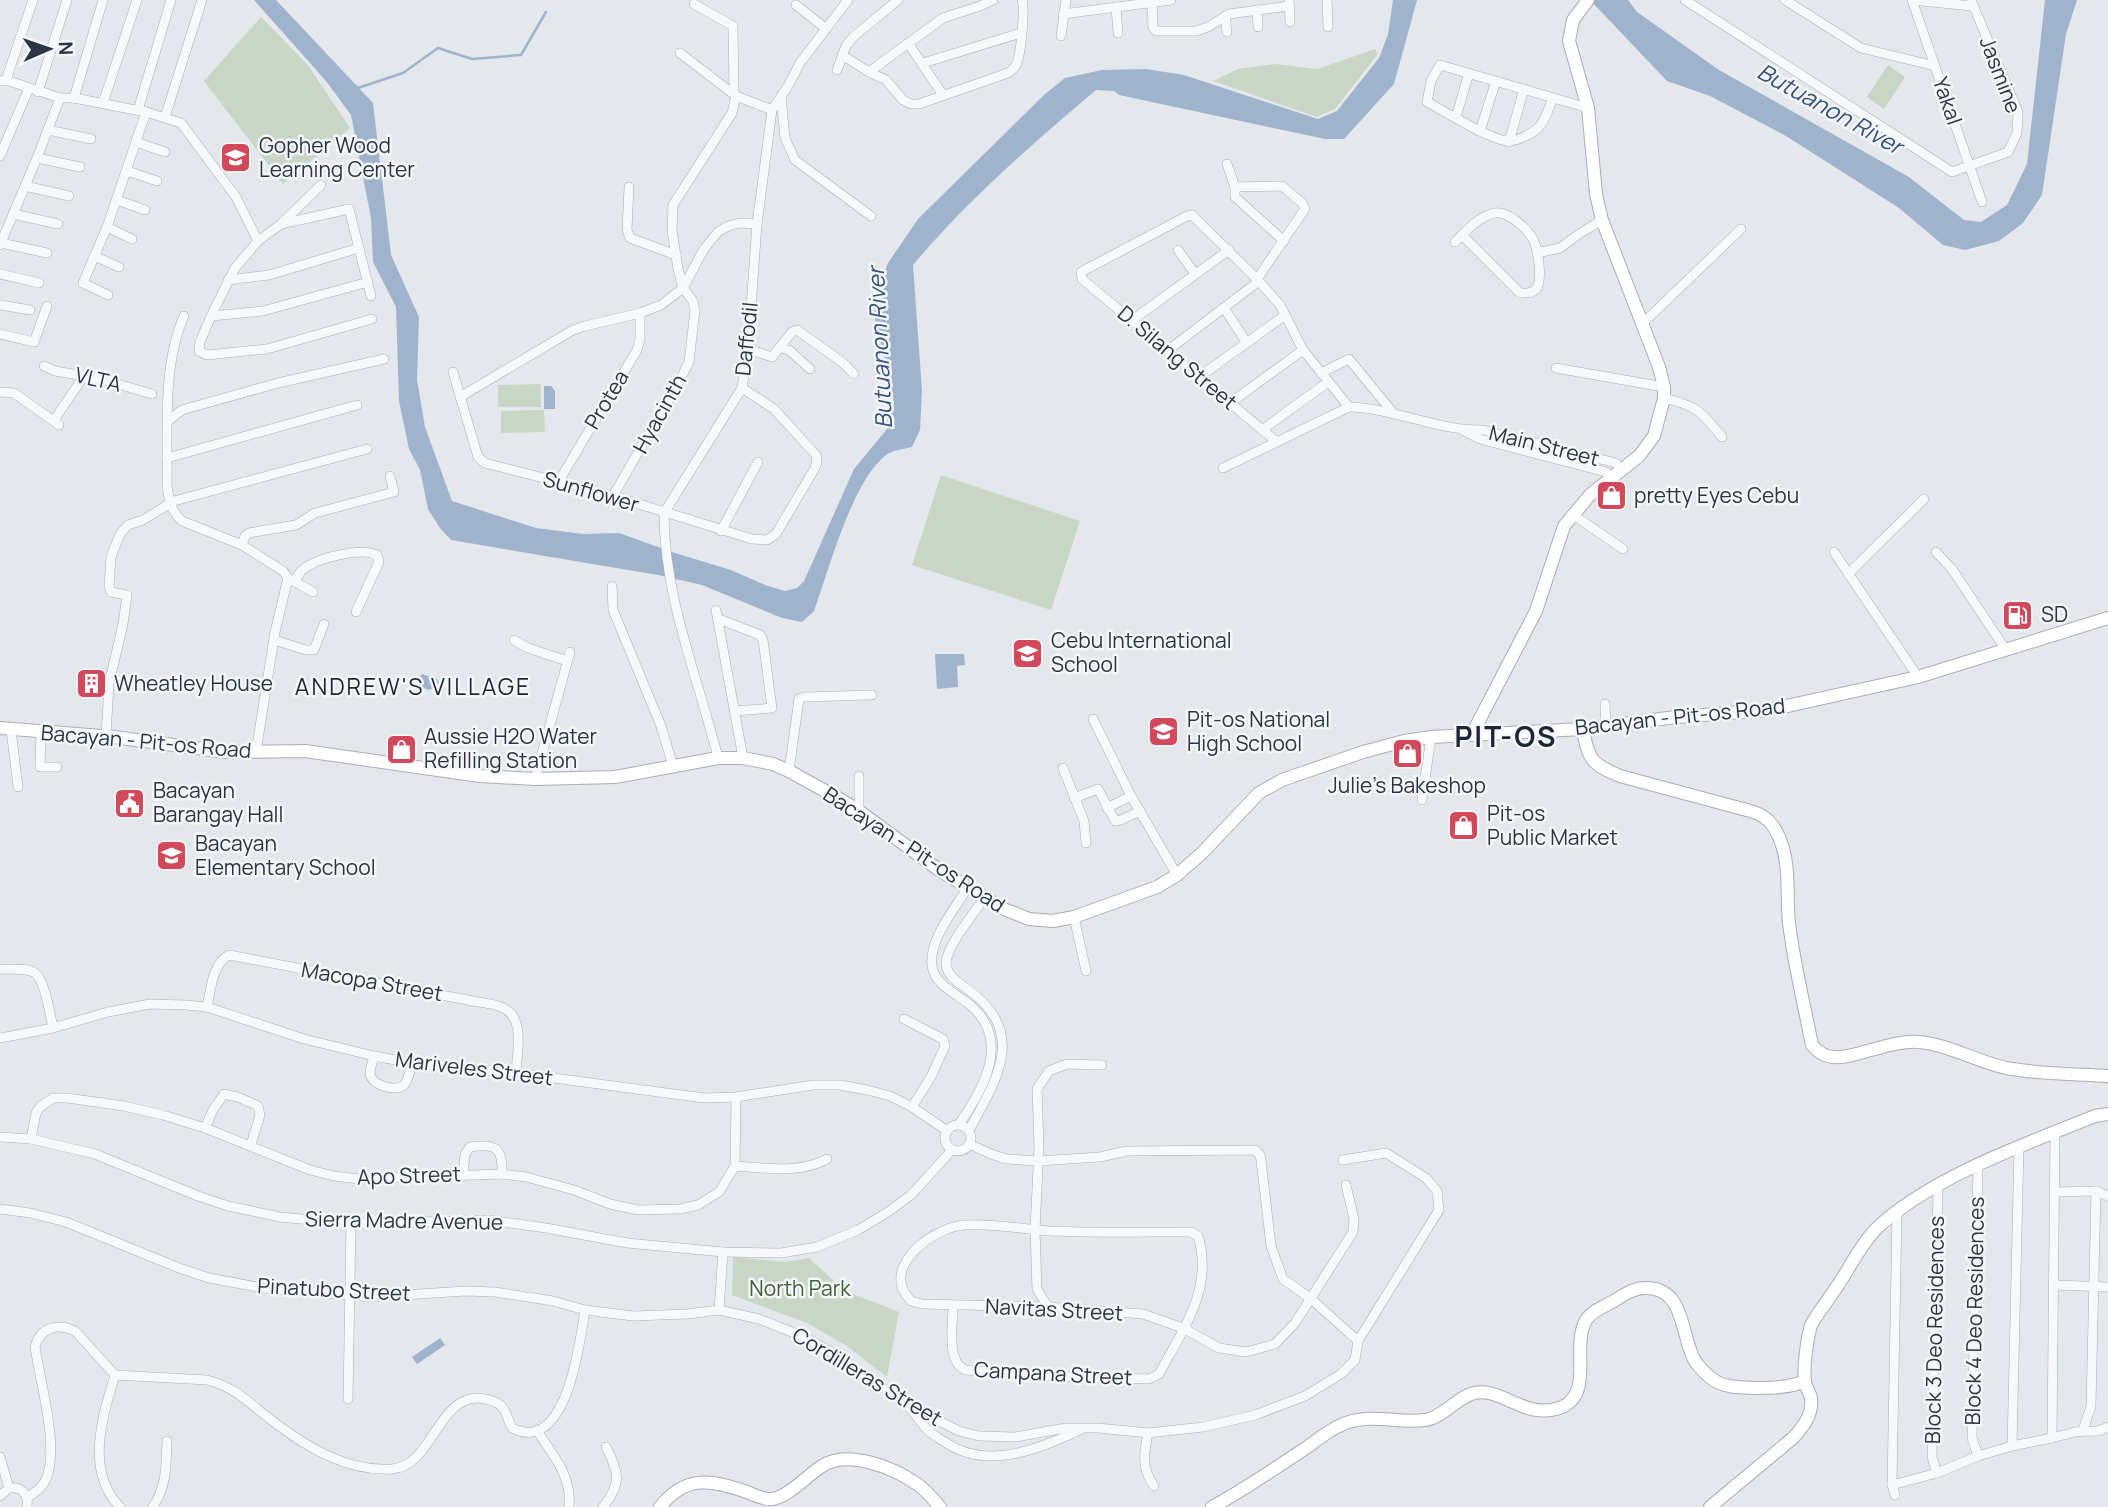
<svg xmlns="http://www.w3.org/2000/svg" width="2108" height="1507" font-family="Manrope,sans-serif">
<rect width="100%" height="100%" fill="#e4e7ec"/>
<!-- green -->
<g fill="#c9d6c5">
<polygon points="261,17 307,64 350,128 283,184 204,81"/>
<polygon points="1375,49 1378,54 1335,109 1317,117 1213,81 1238,69 1275,64 1318,69"/>
<polygon points="1888,65 1905,77 1884,109 1867,97"/>
<polygon points="541,384 541,407 498,407 498,385"/>
<polygon points="544,410 545,432 501,433 501,411"/>
<polygon points="941,475 1080,521 1051,610 912,565"/>
<polygon points="733,1257 785,1262 809,1258 845,1291 899,1312 887,1377 847,1346 807,1323 732,1295"/>
</g>
<!-- water -->
<g fill="#9fb4cc">
<path d="M254 0H276L373 103 391 255 419 317 417 380 425 427 452 501 536 528 583 534 619 533 675 553 731 570 765 585 785 591 797 588 804 581 854 469 887 429V421L894 403 889 371 878 334 874 313 879 285 888 263 918 219 1045 94 1065 78 1102 70 1146 69 1184 75 1318 119 1337 111 1379 58 1388 34 1393 0H1417L1394 84 1344 139H1325L1119 95 1114 91 1096 90C1031 145 968 200 913 265L922 391 920 430 912 447C903 449 893 450 886 455 852 481 829 570 814 611L802 622 782 618 702 585 658 575 451 540 440 528 428 509 420 470 409 449 399 401 396 307 373 262 371 218 351 115 326 81Z"/>
<polygon points="1590,0 1628,0 1637,12 1719,70 1909,177 1964,220 1981,222 2007,205 2027,164 2045,0 2077,0 2066,34 2042,195 2023,223 1999,241 1965,250 1943,245 1899,208 1786,136 1710,96 1667,81"/>
<polygon points="544,386 551,386 555,391 555,409 544,409"/>
<polygon points="935,654 964,654 965,665 957,666 958,687 937,689"/>
<polygon points="422,674 437,679 441,685 429,690 419,686 417,679"/>
<polygon points="440,1338 445,1345 417,1364 412,1357"/>
</g>
<g fill="none" stroke-linecap="round" stroke-linejoin="round">
<!-- stream -->
<polyline stroke="#9fb4cc" stroke-width="2.5" points="356,86 358,88 403,73 438,48 472,59 521,55 546,12"/>
<defs>
<g id="street">
<polyline points="1289,0 1290,22"/>
<polyline points="1327,0 1328,27"/>
<polyline points="1685,0 1952,172 2008,152 2017,133 2018,112 1971,0"/>
<polyline points="1785,0 1861,48 1935,66"/>
<polyline points="1912,0 1982,202"/>
<polyline points="1912,0 1972,6"/>
<polyline points="1152,2 1153,27 1156,31 1196,31 1208,27 1229,14 1289,6"/>
<polyline points="694,4 733,26 734,94"/>
<polyline points="796,5 825,28"/>
<polyline points="1116,7 1118,33"/>
<polyline points="1257,10 1258,27"/>
<polyline points="1063,14 1171,0"/>
<polyline points="1225,16 1227,32"/>
<polyline points="1061,36 1066,0"/>
<polyline points="908,43 943,95"/>
<polyline points="680,53 736,96 772,110"/>
<path d="M842 55 869 72 886 80 903 100 911 104H919L1008 73C1011 71 1014 69 1016 65 1021 56 1025 10 1022 0"/>
<polyline points="923,63 1021,33"/>
<polyline points="837,70 846,46 853,37 898,0"/>
<polyline points="869,72 943,18 980,6 993,0"/>
<polyline points="6,80 33,0"/>
<polyline points="0,81 6,80 60,98 74,98 146,112 181,123 236,197 258,241"/>
<polyline points="38,92 67,0"/>
<polyline points="781,96 785,138 795,160 871,216"/>
<polyline points="74,98 103,0"/>
<path d="M1553 98C1549 107 1546 119 1539 127 1532 134 1519 140 1510 141 1494 143 1443 110 1427 102L1431 81 1440 65 1588 108"/>
<polyline points="103,103 137,0"/>
<polyline points="138,110 171,0"/>
<polyline points="165,117 202,0"/>
<polyline points="1456,117 1469,73"/>
<polyline points="48,130 91,139"/>
<polyline points="1480,131 1496,81"/>
<polyline points="136,142 165,152"/>
<polyline points="1509,142 1524,89"/>
<polyline points="0,156 29,88"/>
<polyline points="37,158 80,167"/>
<polyline points="1227,164 1235,187 1235,197 1284,241"/>
<polyline points="127,171 157,181"/>
<polyline points="321,185 281,224 258,241 235,268 211,316 200,342 199,351 207,355 267,349 372,319"/>
<polyline points="25,186 69,196"/>
<polyline points="629,187 627,230 630,238 676,255"/>
<polyline points="1235,187 1282,186 1302,203 1305,209 1257,279"/>
<polyline points="117,200 145,210"/>
<polyline points="13,214 58,224"/>
<polyline points="281,224 349,209 371,296"/>
<polyline points="107,227 132,239"/>
<path d="M1455 242C1466 231 1479 216 1495 213 1508 211 1528 229 1534 241 1538 250 1543 281 1536 289 1532 294 1526 293 1520 293L1462 235"/>
<polyline points="1,243 47,253"/>
<polyline points="0,245 37,158 60,98"/>
<polyline points="1178,250 1195,274"/>
<polyline points="1537,253 1560,248 1579,234 1602,220"/>
<polyline points="94,256 119,267"/>
<polyline points="0,274 39,283"/>
<polyline points="228,280 269,275 359,248"/>
<polyline points="108,295 83,283 107,227 146,112"/>
<polyline points="0,305 30,310"/>
<polyline points="1224,308 1247,343"/>
<path d="M184 316C162 366 168 432 167 486 169 500 171 511 182 521L242 545 283 571 288 578 313 592"/>
<polyline points="211,316 263,311 368,282"/>
<polyline points="1131,321 1229,250"/>
<polyline points="1643,323 1741,229"/>
<polyline points="0,334 34,342 47,306"/>
<polyline points="781,348 789,350 810,369"/>
<polyline points="748,349 772,357 792,332 797,330 842,362 854,374"/>
<polyline points="1167,351 1259,281"/>
<polyline points="44,366 55,371 101,379 152,394"/>
<polyline points="1556,368 1664,387"/>
<polyline points="453,372 478,457 485,463 613,496 752,539 767,540 776,534 815,468 817,462 816,455 774,409 742,388"/>
<polyline points="1321,373 1349,359 1394,414"/>
<polyline points="1199,377 1284,316"/>
<polyline points="0,392 14,393 59,425"/>
<polyline points="460,397 573,330 585,326 640,313 661,305 683,288 704,249 718,232 728,226 740,223 757,224"/>
<path d="M1664 398C1697 406 1701 411 1722 437"/>
<polyline points="1230,403 1303,350"/>
<path d="M1349 407C1394 408 1437 431 1483 430L1616 463 1621 470"/>
<polyline points="54,420 84,376"/>
<polyline points="168,421 182,410 278,383 384,359"/>
<polyline points="1262,430 1328,382"/>
<polyline points="1464,431 1480,439 1606,472 1610,478"/>
<polyline points="1277,442 1082,279 1081,272 1187,216 1192,215 1257,279 1280,305 1303,350 1349,407"/>
<polyline points="167,458 357,405"/>
<polyline points="1223,468 1349,407"/>
<polyline points="559,481 637,350 640,339 640,313"/>
<polyline points="613,496 681,378 689,362 695,310 693,301 683,288 678,269 672,230 673,205 732,113 736,96"/>
<polyline points="1572,514 1623,549"/>
<polyline points="721,531 758,462"/>
<polyline points="242,545 245,536 249,533 296,525 315,513 394,492 390,476"/>
<polyline points="1834,552 1918,677"/>
<polyline points="1936,552 1952,569 2006,650"/>
<polyline points="1848,574 1924,499"/>
<path d="M295 581C296 579 300 573 301 571 315 558 361 547 377 555L379 562 356 612"/>
<polyline points="612,586 613,610 661,726 673,766"/>
<polyline points="716,610 743,758"/>
<polyline points="719,619 760,635 763,640 772,708 735,711"/>
<polyline points="274,640 306,650 314,650 324,624"/>
<polyline points="514,640 528,648 567,661"/>
<polyline points="1605,704 1606,725"/>
<polyline points="1093,719 1131,796 1177,875"/>
<polyline points="11,730 18,787"/>
<polyline points="41,733 40,767 57,767"/>
<polyline points="106,736 109,684 123,624 127,595 111,592 109,586 111,557 120,534 128,525 143,520 174,501 367,449"/>
<polyline points="256,752 275,632 288,578"/>
<path d="M718 758C698 677 664 598 664 513L742 388 748 349 757 224 772 110 788 86 800 63 848 0"/>
<polyline points="1063,768 1084,821 1086,843"/>
<polyline points="789,771 799,699 804,697 872,695"/>
<polyline points="535,779 570,652"/>
<polyline points="1074,798 1098,789 1115,821 1121,820 1140,811"/>
<polyline points="1422,800 1431,737"/>
<polyline points="1107,808 1131,796"/>
<polyline points="859,811 859,776"/>
<polyline points="1074,917 1086,971"/>
<path d="M0 969C9 970 27 967 35 973 45 980 50 1015 53 1028"/>
<path d="M207 1007C211 990 212 964 229 955L473 1001C482 1003 492 1003 501 1007 526 1016 517 1052 516 1073"/>
<polyline points="904,1019 943,1039 945,1046 931,1077 912,1107"/>
<polyline points="0,1038 53,1028 108,1012 150,1004 186,1005 207,1007 304,1039 374,1056 412,1063 516,1073 704,1098 736,1097 813,1085 840,1085 867,1090 890,1096 912,1107 946,1130"/>
<path d="M374 1056C373 1061 370 1068 370 1073 371 1086 396 1092 404 1085 409 1080 410 1069 412 1063"/>
<path d="M959 1124C984 1089 1012 1039 969 1004 955 993 935 985 932 966 929 938 954 911 967 888"/>
<circle cx="958" cy="1138" r="13"/>
<polyline points="205,1128 213,1110 224,1094 238,1097 258,1106 260,1115 251,1145"/>
<path d="M969 1130C998 1078 1028 1031 966 988 957 982 947 975 946 964 946 946 974 914 984 898"/>
<polyline points="0,1137 31,1139 95,1154 198,1196 228,1206 280,1217 351,1224 489,1220 546,1228 627,1243 723,1252 781,1253 817,1247 858,1230 888,1212 911,1195 952,1150"/>
<polyline points="31,1139 36,1113 40,1107 53,1098 67,1098 124,1106 163,1115 205,1128 310,1170 334,1176 359,1179 502,1174 526,1177 574,1190 610,1204 638,1210 680,1209 698,1205 719,1192 735,1166 736,1097"/>
<polyline points="1343,1160 1386,1153 1426,1178 1437,1191 1439,1210 1358,1341"/>
<path d="M735 1166C765 1168 799 1174 827 1159"/>
<path d="M463 1174 465 1154 470 1147C496 1143 503 1148 502 1174"/>
<polyline points="2056,1192 2096,1191 2108,1196"/>
<polyline points="0,1209 30,1213 66,1222 179,1268 209,1278 263,1288 373,1297 465,1291 495,1292 553,1301 585,1310 633,1316 687,1314 719,1310 759,1319 802,1336 833,1353 909,1406 959,1431 979,1436 1015,1437 1066,1428 1098,1428 1148,1433 1203,1427 1255,1415 1305,1396 1341,1374 1355,1360 1358,1341 1310,1298 1283,1279 1271,1246 1261,1160 1260,1155 1255,1150 1127,1151 1100,1157 1038,1161 1006,1159 991,1154 969,1144"/>
<polyline points="2055,1285 2108,1287"/>
<path d="M953 1305C953 1324 946 1361 965 1370L1072 1377 1149 1379 1159 1374C1183 1329 1214 1289 1198 1236L1191 1232C1144 1232 1097 1233 1050 1231 1022 1229 992 1223 964 1225 938 1227 893 1257 902 1287 903 1292 908 1297 911 1301L922 1304 1048 1307 1143 1314 1183 1328 1219 1348 1246 1352 1275 1344 1295 1323 1353 1232 1354 1219 1346 1185"/>
<polyline points="1048,1307 1037,1289 1035,1230 1039,1147 1037,1089 1049,1071 1067,1064 1102,1065"/>
<polyline points="719,1310 723,1252"/>
<path d="M115 1375C102 1418 85 1471 120 1507"/>
<polyline points="348,1399 351,1224"/>
<path d="M910 1408C916 1415 921 1423 927 1429 932 1435 939 1438 945 1442 987 1471 1038 1449 1080 1430"/>
<path d="M537 1430C553 1457 572 1474 569 1507"/>
<polyline points="2083,1430 2091,1406 2096,1191"/>
<path d="M1148 1433C1144 1453 1141 1468 1154 1486"/>
<polyline points="2052,1438 2055,1132"/>
<polyline points="2012,1446 2019,1147"/>
<polyline points="1978,1456 1972,1438 1978,1165"/>
<polyline points="0,1457 9,1488"/>
<polyline points="1937,1473 1932,1457 1938,1186"/>
<polyline points="1892,1485 1897,1211"/>
<path d="M1895 1495 1892 1485 1937 1473 1978 1456 2012 1446 2052 1438 2075 1432C2090 1429 2093 1435 2108 1427"/>
<path d="M0 1496 9 1488C21 1486 29 1494 27 1507"/>
<path d="M27 1498C33 1494 40 1489 44 1483 62 1454 39 1379 35 1346 41 1327 57 1323 75 1331L115 1375 207 1380C235 1387 248 1402 270 1419 305 1446 346 1472 392 1469 433 1466 437 1396 480 1398 487 1399 495 1401 500 1405 507 1410 508 1421 512 1428 567 1456 580 1341 585 1310"/>
<path d="M153 1507C167 1486 166 1465 167 1441"/>
<path d="M603 1507C622 1484 619 1472 606 1447"/>
</g>
<g id="secondary">
<polyline points="0,728 114,737 225,752 305,751 480,776 535,779 615,777 718,758 743,758 773,764 789,771 838,798 859,811 939,870 1004,909 1029,919 1053,921 1074,917 1157,887 1177,875 1202,853 1259,793 1282,780 1363,752 1404,741 1431,737 1583,729 1676,717 1769,710 1918,677 2108,618"/>
<path d="M1583 729C1588 759 1591 764 1620 776L1754 812C1767 817 1773 824 1779 837 1791 864 1786 894 1789 923 1794 964 1804 1004 1812 1045 1828 1065 1849 1056 1871 1050 1886 1046 1902 1041 1918 1042 1943 1043 1979 1062 2006 1068 2039 1074 2074 1074 2108 1076"/>
<polyline points="1472,734 1536,611 1564,526 1590,495 1639,456 1654,436 1664,398 1664,387 1659,367 1602,220 1596,194 1588,108 1569,41 1573,20 1588,0"/>
<path d="M660 1507C686 1474 711 1480 747 1492 754 1495 764 1500 772 1499 788 1497 808 1475 822 1466 848 1449 894 1468 917 1484 926 1490 933 1499 940 1507"/>
<path d="M1212 1507C1244 1490 1275 1468 1306 1448 1317 1440 1329 1430 1341 1425 1368 1412 1397 1424 1425 1420 1440 1419 1456 1399 1471 1394 1501 1384 1524 1422 1562 1407 1594 1393 1571 1346 1586 1320 1592 1311 1603 1307 1612 1302 1622 1296 1633 1288 1645 1288 1683 1287 1681 1330 1692 1355 1695 1364 1708 1377 1717 1382 1728 1388 1741 1387 1753 1388 1770 1388 1789 1388 1805 1381"/>
<path d="M1710 1507 1793 1438C1803 1427 1813 1415 1811 1398 1810 1393 1806 1388 1805 1382 1803 1367 1807 1340 1811 1325 1819 1311 1829 1299 1838 1285 1851 1266 1860 1245 1877 1228 1931 1177 2026 1144 2095 1116L2108 1114"/>
</g>
</defs>
<!-- street casing -->
<use href="#street" stroke="#a9aeb7" stroke-width="10"/>
<!-- secondary casing -->
<use href="#secondary" stroke="#a9aeb7" stroke-width="14"/>
<!-- street -->
<use href="#street" stroke="#f7f8fa" stroke-width="9"/>
<!-- secondary -->
<use href="#secondary" stroke="#fff" stroke-width="12"/>
</g>
<!-- icons -->
<defs>
<symbol id="school-square" viewBox="-11 -11 22 22"><rect x="-9" y="-9" width="18" height="18" rx="4" fill="#d1495b" stroke="#f4f6f9"/><path d="M0-5L7-2L0 1L-7-2ZM-4 1L0 2.5L4 1V4Q0 6-4 4Z" fill="#fff"/></symbol>
<symbol id="shop-square" viewBox="-11 -11 22 22"><rect x="-9" y="-9" width="18" height="18" rx="4" fill="#d1495b" stroke="#f4f6f9"/><path d="M-5-2.5h2.3a2.7 3.5 0 0 1 5.4 0H5L5.5 6h-11ZM-1.5-2.5h3a1.5 2.3 0 0 0-3 0Z" fill="#fff"/></symbol>
<symbol id="fuel-square" viewBox="-11 -11 22 22"><rect x="-9" y="-9" width="18" height="18" rx="4" fill="#d1495b" stroke="#f4f6f9"/><path d="M-5.5-6h7V0h2V4h1.3V-2.5L3-4.5l.8-.8L6-3V5H2.5V1h-1V6h-7ZM-4.2-4.7v3.2H.2V-4.7Z" fill="#fff"/></symbol>
<symbol id="building-square" viewBox="-11 -11 22 22"><rect x="-9" y="-9" width="18" height="18" rx="4" fill="#d1495b" stroke="#f4f6f9"/><path d="M-4-6H4V6H1V3H-1V6H-4ZM-2.5-4.3h1.7v1.8h-1.7ZM.8-4.3h1.7v1.8H.8ZM-2.5-1h1.7V.8h-1.7ZM.8-1h1.7V.8H.8Z" fill="#fff"/></symbol>
<symbol id="civic-square" viewBox="-11 -11 22 22"><rect x="-9" y="-9" width="18" height="18" rx="4" fill="#d1495b" stroke="#f4f6f9"/><path d="M-.6-6.5H3V-4.5H.6V-3L4-1V1h2V6H-6V1h2V-1L-.6-3ZM-1.2 2.5V6h2.4V2.5Z" fill="#fff"/></symbol>
</defs>
<g fill-rule="evenodd">
<use href="#school-square" x="218" y="140" width="35" height="35"/>
<use href="#shop-square" x="1594" y="478" width="35" height="35"/>
<use href="#fuel-square" x="2000" y="598" width="35" height="35"/>
<use href="#school-square" x="1010" y="636" width="35" height="35"/>
<use href="#building-square" x="74" y="666" width="35" height="35"/>
<use href="#school-square" x="1146" y="714" width="35" height="35"/>
<use href="#shop-square" x="384" y="732" width="35" height="35"/>
<use href="#shop-square" x="1390" y="736" width="35" height="35"/>
<use href="#civic-square" x="112" y="786" width="35" height="35"/>
<use href="#shop-square" x="1446" y="808" width="35" height="35"/>
<use href="#school-square" x="154" y="838" width="35" height="35"/>
</g>
<g text-anchor="middle" stroke-width="5" stroke-linejoin="round" paint-order="stroke">
<!-- street labels -->
<g font-size="21" fill="#2b3445" stroke="#f4f6f9">
<text transform="translate(2000 75) rotate(69)" y="7">Jasmine</text>
<text transform="translate(1947 101) rotate(71)" y="7">Yakal</text>
<text transform="translate(747 339) rotate(-84)" y="7">Daffodil</text>
<text transform="translate(1177 358) rotate(40)" y="7">D. Silang Street</text>
<text transform="translate(98 380) rotate(13)" y="7">VLTA</text>
<text transform="translate(607 400) rotate(-59)" y="7">Protea</text>
<text transform="translate(660 414) rotate(-61)" y="7">Hyacinth</text>
<text transform="translate(1544 446) rotate(14)" y="7">Main Street</text>
<text transform="translate(591 492) rotate(16)" y="7">Sunflower</text>
<text transform="translate(1680 717) rotate(-6)" y="7">Bacayan - Pit-os Road</text>
<text transform="translate(146 742) rotate(5)" y="7">Bacayan - Pit-os Road</text>
<text transform="translate(914 850) rotate(33)" y="7">Bacayan - Pit-os Road</text>
<text transform="translate(372 982) rotate(10)" y="7">Macopa Street</text>
<text transform="translate(474 1069) rotate(7)" y="7">Mariveles Street</text>
<text transform="translate(409 1176) rotate(-2)" y="7">Apo Street</text>
<text transform="translate(404 1221) rotate(1)" y="7">Sierra Madre Avenue</text>
<text transform="translate(334 1290) rotate(3)" y="7">Pinatubo Street</text>
<text transform="translate(1054 1310) rotate(3)" y="7">Navitas Street</text>
<text transform="translate(1975 1311) rotate(-89)" y="7">Block 4 Deo Residences</text>
<text transform="translate(1935 1330) rotate(-89)" y="7">Block 3 Deo Residences</text>
<text transform="translate(1053 1374) rotate(3)" y="7">Campana Street</text>
<text transform="translate(867 1377) rotate(31)" y="7">Cordilleras Street</text>
</g>
<!-- poi labels -->
<g font-size="21" fill="#2b3445" stroke="#f4f6f9" text-anchor="start">
<text x="259" y="153">Gopher Wood<tspan x="259" dy="24">Learning Center</tspan></text>
<text x="1634" y="503">pretty Eyes Cebu</text>
<text x="2041" y="622">SD</text>
<text x="1051" y="648">Cebu International<tspan x="1051" dy="24">School</tspan></text>
<text x="114" y="691">Wheatley House</text>
<text x="1187" y="727">Pit-os National<tspan x="1187" dy="24">High School</tspan></text>
<text x="424" y="744">Aussie H2O Water<tspan x="424" dy="24">Refilling Station</tspan></text>
<text x="1407" y="793" text-anchor="middle">Julie's Bakeshop</text>
<text x="153" y="798">Bacayan<tspan x="153" dy="24">Barangay Hall</tspan></text>
<text x="1487" y="821">Pit-os<tspan x="1487" dy="24">Public Market</tspan></text>
<text x="195" y="851">Bacayan<tspan x="195" dy="24">Elementary School</tspan></text>
</g>
<!-- park labels -->
<g font-size="21" fill="#3f6138" stroke="#f4f6f9">
<text x="800" y="1296">North Park</text>
</g>
<!-- water labels -->
<g font-size="23" font-style="italic" fill="#34527a" stroke="#f4f6f9">
<text transform="translate(1830 109) rotate(29)" y="8">Butuanon River</text>
<text transform="translate(880 348) rotate(-93)" y="8">Butuanon River</text>
</g>
<!-- neighbourhood labels -->
<g font-size="23" letter-spacing="2" fill="#1d2536" stroke="#f4f6f9">
<text x="413" y="695">ANDREW'S VILLAGE</text>
</g>
<!-- district labels -->
<g font-size="28" font-weight="bold" letter-spacing="2" fill="#1d2536" stroke="#f4f6f9">
<text x="1506" y="747">PIT-OS</text>
</g>
</g>
<!-- north arrow -->
<g transform="translate(49 49) rotate(88)" stroke="#f4f6f9" stroke-width="5" paint-order="stroke">
<path d="M0-5L12 26L0 18L-12 26Z" fill="#2b3445"/>
<text y="-10" font-size="19" font-weight="bold" text-anchor="middle" fill="#2b3445">N</text>
</g>
</svg>
